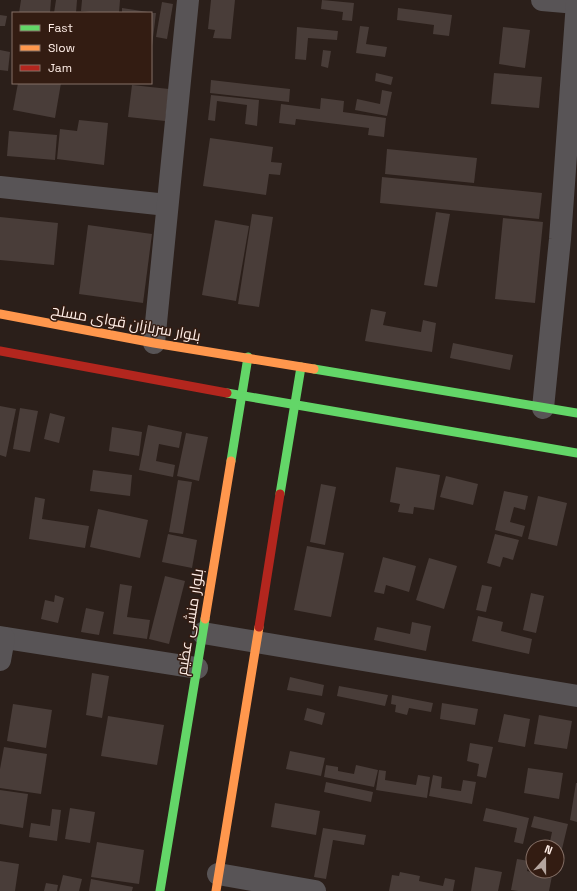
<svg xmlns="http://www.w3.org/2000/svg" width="577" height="891" font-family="'Space Grotesk',Cairo,sans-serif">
<rect width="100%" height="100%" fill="#2b1f1a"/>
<!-- building -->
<g fill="#493d39">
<polygon points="21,0 51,0 50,13 19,13"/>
<polygon points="56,0 77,0 76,13 54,13"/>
<polygon points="82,0 120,0 119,13 99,13 81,11"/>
<polygon points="211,0 235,0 231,39 213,38 215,30 208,29"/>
<polygon points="322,0 354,3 352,21 342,20 343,12 321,9"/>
<polygon points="162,2 173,4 167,39 156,37"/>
<polygon points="122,8 148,12 148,13 122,13"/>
<polygon points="398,8 452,15 449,36 433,34 434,25 397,20"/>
<polygon points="151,13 156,13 152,46 151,46"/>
<polygon points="0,15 7,16 5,26 0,26"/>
<polygon points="360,26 369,27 366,44 387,47 385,57 356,53"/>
<polygon points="297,27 338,31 337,40 308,38 306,60 295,59"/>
<polygon points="503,27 530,30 525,68 499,64"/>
<polygon points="0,50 10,52 8,71 0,70"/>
<polygon points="323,50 331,51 328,68 321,66"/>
<polygon points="376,73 393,77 391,85 375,81"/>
<polygon points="494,73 542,77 539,108 491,104"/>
<polygon points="211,80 290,89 289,102 210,93"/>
<polygon points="18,83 61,83 55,118 13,110"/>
<polygon points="132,85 169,89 165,121 128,117"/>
<polygon points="382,90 392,92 387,116 355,110 357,99 380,104"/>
<polygon points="211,95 259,100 257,126 245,124 247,105 217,101 215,121 208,120"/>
<polygon points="321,98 344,101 343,112 386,118 384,137 368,135 369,128 296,119 295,125 279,123 281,104 320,109"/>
<polygon points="79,120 108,123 104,165 57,159 60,129 77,131"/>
<polygon points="9,131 57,135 55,160 7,156"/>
<polygon points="210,138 273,147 271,162 282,163 280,175 269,174 266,195 203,186"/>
<polygon points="387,149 477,158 474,183 385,174"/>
<polygon points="382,177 542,193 539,219 380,203"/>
<polygon points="436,212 450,214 437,287 424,285"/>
<polygon points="252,214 273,217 259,307 238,304"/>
<polygon points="0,217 58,223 54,265 0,260"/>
<polygon points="503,218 543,222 535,303 495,299"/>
<polygon points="215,220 249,226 236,301 202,295"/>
<polygon points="88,225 152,234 143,303 79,294"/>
<polygon points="371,309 386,312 383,325 421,332 423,320 436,323 432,352 365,341"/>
<polygon points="453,343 513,355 510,370 450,358"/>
<polygon points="0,406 16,409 6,457 0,455"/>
<polygon points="20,408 38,411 30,452 13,449"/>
<polygon points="50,413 65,417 59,443 44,439"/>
<polygon points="148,425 182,432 179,448 159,444 156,461 175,465 173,477 139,470"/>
<polygon points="112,427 142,432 139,456 109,451"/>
<polygon points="186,433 208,437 199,481 177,476"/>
<polygon points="396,467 440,475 434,510 414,507 413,514 398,512 400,504 390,502"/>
<polygon points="93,470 132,475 130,496 90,491"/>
<polygon points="446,476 478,484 473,505 440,497"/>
<polygon points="178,480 192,482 183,534 169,532"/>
<polygon points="321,484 336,487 325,545 310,542"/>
<polygon points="504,491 528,496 525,510 514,507 510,522 525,526 522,537 495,530"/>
<polygon points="538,496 567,503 557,546 528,539"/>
<polygon points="35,497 45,499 42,519 89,526 85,548 29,539"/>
<polygon points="98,509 148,520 140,558 90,547"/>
<polygon points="168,534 197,540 192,568 162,562"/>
<polygon points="495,534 519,540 513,560 503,557 500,567 487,563"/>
<polygon points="307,546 344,553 331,617 294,610"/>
<polygon points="383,557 416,566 409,592 386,585 384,594 374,592"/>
<polygon points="429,558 457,566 444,609 416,600"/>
<polygon points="165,576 185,581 169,644 149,639"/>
<polygon points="120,584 132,586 127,617 150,620 147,639 113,634"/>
<polygon points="482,585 492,587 486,612 476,610"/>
<polygon points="531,593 544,596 536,633 523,630"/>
<polygon points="55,595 64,598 58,623 41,619 45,600 54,602"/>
<polygon points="86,608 104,612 99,635 81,632"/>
<polygon points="478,616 503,622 501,631 532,639 529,654 472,641"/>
<polygon points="412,622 431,626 426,651 374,640 377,627 410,634"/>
<polygon points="92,673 109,676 102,718 86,715"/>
<polygon points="290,677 324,685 322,696 287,690"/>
<polygon points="339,686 388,695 385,706 337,696"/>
<polygon points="392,695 433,703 431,712 409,708 407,715 395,712 396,705 391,704"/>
<polygon points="442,703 478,709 475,725 440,719"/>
<polygon points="13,704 52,710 46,748 7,741"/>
<polygon points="307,708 325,713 322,725 304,720"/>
<polygon points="504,714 530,719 525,747 498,742"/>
<polygon points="539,715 572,721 567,749 534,744"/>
<polygon points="108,716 164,725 157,765 101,756"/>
<polygon points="470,743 493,747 486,778 477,776 479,764 467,761"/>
<polygon points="4,747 47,754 41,794 0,788 0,769"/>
<polygon points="290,751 325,758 321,776 286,769"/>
<polygon points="326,765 338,767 338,771 354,774 356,765 378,770 374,787 324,777"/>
<polygon points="528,768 563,773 559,799 524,793"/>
<polygon points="379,770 386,771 385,780 416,785 418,775 430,777 427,798 376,790"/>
<polygon points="433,775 442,777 441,788 461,791 463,780 476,782 472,804 429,796"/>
<polygon points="326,782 373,792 371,802 324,792"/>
<polygon points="576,783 577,783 577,822 570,820"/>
<polygon points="0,790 28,794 23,828 0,824"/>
<polygon points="275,803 320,811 316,835 271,827"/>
<polygon points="70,808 95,812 90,843 65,839"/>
<polygon points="486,808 529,818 523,844 514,842 517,828 483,821"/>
<polygon points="52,809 61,810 57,841 29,837 31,823 50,826"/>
<polygon points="534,816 568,824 562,849 557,847 549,846 552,832 531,827"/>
<polygon points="323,828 366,835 364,845 333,840 326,879 314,877"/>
<polygon points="97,842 144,850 139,884 91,877"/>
<polygon points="517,859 529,861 527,871 542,874 543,871 553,871 549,891 518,891 511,890"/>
<polygon points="0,861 19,864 15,891 0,891"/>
<polygon points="475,867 502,872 498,891 471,891"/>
<polygon points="400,872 420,876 419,881 443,886 445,878 455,880 453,891 389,891 392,875 399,876"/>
<polygon points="63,875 82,879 79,891 59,891"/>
<polygon points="91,879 133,887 132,891 89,891"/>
<polygon points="46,883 58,885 57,891 44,891"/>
</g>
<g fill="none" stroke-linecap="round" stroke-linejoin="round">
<!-- street -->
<g stroke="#585456" stroke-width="22">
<polyline points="542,0 577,3"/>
<polyline points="0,187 167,205"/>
<polyline points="154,343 188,0"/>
<polyline points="543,408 560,239 577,2"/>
<polyline points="203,633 577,696"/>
<polyline points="0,637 197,668"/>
<polyline points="0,660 4,638"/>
<polyline points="218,874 315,891"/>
</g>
<!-- fast -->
<g stroke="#63d668" stroke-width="9">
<polyline points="314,369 577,413"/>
<polyline points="227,393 577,453"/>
<polyline points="231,461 248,357"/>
<polyline points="280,494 301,367"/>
<polyline points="160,891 205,619"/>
</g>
<!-- slow -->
<g stroke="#ff974d" stroke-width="9">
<polyline points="0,314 154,343 314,369"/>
<polyline points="205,619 231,461"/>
<polyline points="216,891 259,627"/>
</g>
<!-- jam -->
<g stroke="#b3261e" stroke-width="9">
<polyline points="0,351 227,393"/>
<polyline points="259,627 280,494"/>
</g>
</g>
<g text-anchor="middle" stroke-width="3" stroke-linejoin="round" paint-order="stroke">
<!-- street labels -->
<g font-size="15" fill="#ffeee7" stroke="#331c12">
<text transform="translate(126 323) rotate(10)" y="5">بلوار سربازان قوای مسلح</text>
<text transform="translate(190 622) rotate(-81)" y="5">بلوار منشی عظیم</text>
</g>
</g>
<!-- legend -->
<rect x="12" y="12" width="140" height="72" fill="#331c12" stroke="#857067"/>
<rect x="20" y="25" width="20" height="6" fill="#63d668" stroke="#857067"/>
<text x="48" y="32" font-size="12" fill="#ffeee7">Fast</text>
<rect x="20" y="45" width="20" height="6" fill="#ff974d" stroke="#857067"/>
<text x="48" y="52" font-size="12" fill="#ffeee7">Slow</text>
<rect x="20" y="65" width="20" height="6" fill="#b3261e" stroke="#857067"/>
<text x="48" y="72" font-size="12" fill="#ffeee7">Jam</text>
<!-- north arrow -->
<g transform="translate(545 859) rotate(21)"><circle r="19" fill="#331c12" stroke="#857067"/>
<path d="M0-3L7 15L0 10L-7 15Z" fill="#b5a69f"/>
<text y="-6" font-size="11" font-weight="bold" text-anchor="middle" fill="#ffeee7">N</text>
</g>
</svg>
